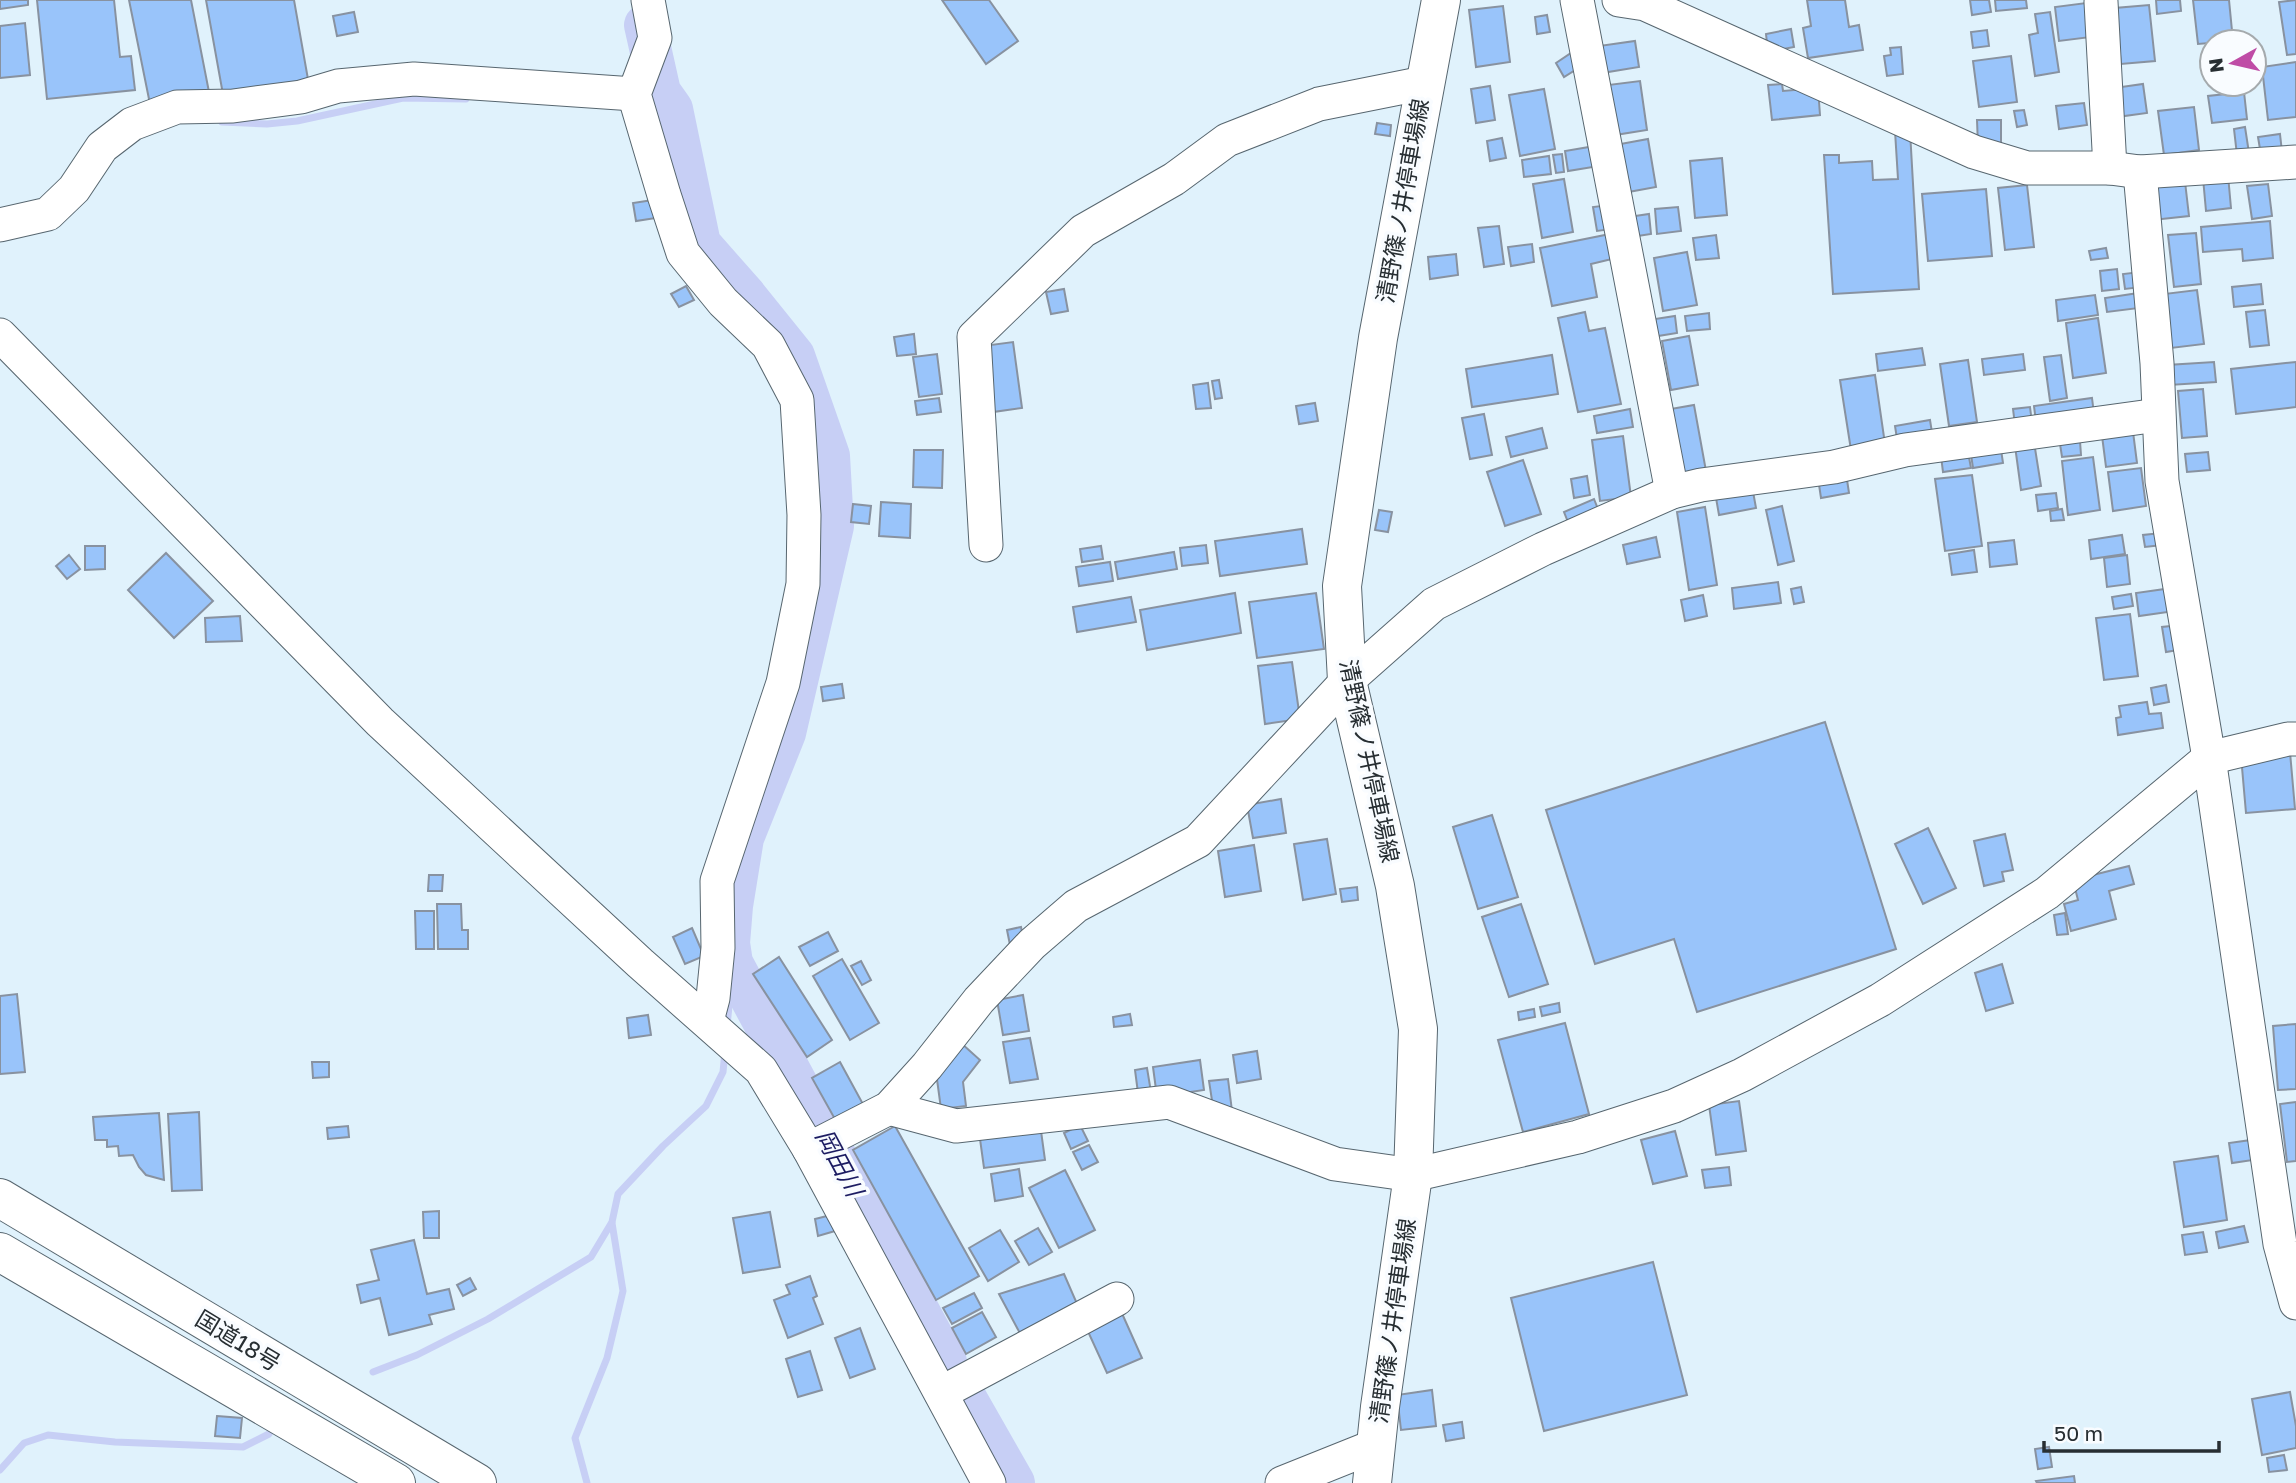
<svg xmlns="http://www.w3.org/2000/svg" width="2296" height="1483" font-family="'Golos Text','Noto Sans JP',sans-serif">
<rect width="100%" height="100%" fill="#e0f2fc"/>
<g fill="none" stroke-linecap="round" stroke-linejoin="round">
<!-- stream -->
<g stroke="#c7cff5" stroke-width="7">
<polyline points="222,122 267,124 297,121 403,98 466,99"/>
<polyline points="727,1026 730,996"/>
<polyline points="373,1372 417,1355 488,1319 591,1257 612,1222 618,1194 663,1146 706,1106 723,1072 725,1051"/>
<polyline points="0,1470 24,1443 48,1435 115,1442 243,1447 269,1434"/>
<polyline points="587,1483 575,1438 607,1358 623,1291 612,1223"/>
</g>
<!-- river -->
<g stroke="#c7cff5" stroke-width="42">
<polyline points="645,25 660,92 672,109 700,244 745,295 794,356 829,456 833,526 785,733 743,838 732,906 729,943 732,963 946,1362"/>
<polyline points="965,1397 1014,1483"/>
</g>
</g>
<!-- building -->
<g fill="#99c4fa" stroke="#8892a0" stroke-width="2">
<polygon points="0,0 28,0 28,5 0,9"/>
<polygon points="37,0 114,0 120,57 131,56 135,90 47,99"/>
<polygon points="129,0 191,0 209,92 150,104"/>
<polygon points="206,0 294,0 309,85 224,100"/>
<polygon points="942,0 989,0 1018,41 986,64"/>
<polygon points="1807,0 1845,0 1849,27 1859,25 1863,50 1808,58 1803,28 1811,26"/>
<polygon points="1970,0 1989,0 1991,12 1972,15"/>
<polygon points="1995,0 2026,0 2027,8 1996,11"/>
<polygon points="2156,0 2180,0 2181,11 2157,14"/>
<polygon points="2193,0 2229,0 2233,41 2198,44"/>
<polygon points="2296,0 2296,54 2287,55 2279,2"/>
<polygon points="2086,3 2091,37 2059,41 2055,7"/>
<polygon points="2149,5 2155,61 2121,64 2115,8"/>
<polygon points="1503,6 1510,62 1476,67 1469,10"/>
<polygon points="354,12 358,32 337,36 333,16"/>
<polygon points="2050,12 2059,72 2035,76 2029,35 2038,33 2035,14"/>
<polygon points="1547,15 1550,32 1537,34 1535,17"/>
<polygon points="25,23 30,75 0,78 0,26"/>
<polygon points="1791,29 1794,47 1768,52 1766,34"/>
<polygon points="1987,30 1989,46 1973,48 1971,32"/>
<polygon points="1635,41 1639,67 1602,73 1599,46"/>
<polygon points="1901,47 1903,74 1887,76 1884,56 1891,55 1890,48"/>
<polygon points="1571,53 1580,67 1564,77 1556,63"/>
<polygon points="2011,56 2017,102 1979,107 1973,61"/>
<polygon points="2296,62 2296,117 2268,120 2262,67"/>
<polygon points="1640,81 1647,130 1615,135 1608,85"/>
<polygon points="1782,84 1783,91 1818,88 1820,115 1772,120 1768,85"/>
<polygon points="2143,84 2147,113 2117,117 2114,88"/>
<polygon points="1490,86 1495,120 1476,123 1471,89"/>
<polygon points="1544,89 1555,149 1520,156 1509,95"/>
<polygon points="2244,92 2247,119 2212,123 2208,96"/>
<polygon points="2084,103 2087,125 2059,129 2056,106"/>
<polygon points="2194,107 2199,150 2164,155 2158,111"/>
<polygon points="2024,110 2027,125 2017,127 2014,111"/>
<polygon points="1977,120 2001,120 2001,145 1978,146"/>
<polygon points="1377,123 1391,125 1390,136 1375,134"/>
<polygon points="2245,127 2249,153 2237,155 2234,129"/>
<polygon points="1895,131 1910,131 1919,289 1833,294 1824,155 1839,155 1839,163 1872,161 1873,180 1898,179"/>
<polygon points="2280,134 2282,152 2261,155 2258,137"/>
<polygon points="1502,138 1506,158 1490,161 1487,141"/>
<polygon points="1648,139 1656,187 1623,193 1615,145"/>
<polygon points="1595,146 1599,166 1568,171 1565,151"/>
<polygon points="1562,154 1564,172 1556,173 1553,155"/>
<polygon points="1549,156 1551,174 1524,177 1522,160"/>
<polygon points="1722,158 1727,215 1695,218 1690,161"/>
<polygon points="2184,173 2189,216 2153,220 2148,177"/>
<polygon points="2228,175 2231,208 2206,211 2203,178"/>
<polygon points="1564,179 1573,232 1542,238 1533,184"/>
<polygon points="2268,184 2272,216 2252,219 2247,186"/>
<polygon points="2027,185 2034,247 2005,250 1998,188"/>
<polygon points="1986,189 1992,256 1928,261 1922,194"/>
<polygon points="653,200 656,218 636,221 633,203"/>
<polygon points="1609,205 1612,229 1597,231 1593,207"/>
<polygon points="1678,207 1681,231 1657,234 1655,209"/>
<polygon points="1649,214 1651,234 1631,237 1628,217"/>
<polygon points="2270,221 2273,258 2243,261 2242,249 2203,252 2201,227"/>
<polygon points="1499,226 1504,264 1484,267 1478,228"/>
<polygon points="2196,233 2201,284 2174,287 2168,235"/>
<polygon points="1610,234 1616,258 1591,264 1597,297 1552,306 1540,248"/>
<polygon points="1716,235 1719,258 1696,260 1693,238"/>
<polygon points="1532,244 1534,262 1511,266 1508,247"/>
<polygon points="2106,248 2108,258 2091,260 2089,251"/>
<polygon points="1687,252 1697,305 1663,311 1654,258"/>
<polygon points="1456,254 1458,275 1430,279 1428,257"/>
<polygon points="2117,269 2119,289 2102,291 2100,271"/>
<polygon points="2140,272 2142,287 2125,289 2123,274"/>
<polygon points="2261,284 2263,304 2234,307 2232,287"/>
<polygon points="686,286 694,300 679,307 671,294"/>
<polygon points="1064,289 1068,311 1051,314 1046,292"/>
<polygon points="2197,290 2204,344 2171,348 2164,294"/>
<polygon points="2145,292 2147,307 2107,312 2105,298"/>
<polygon points="2095,295 2098,315 2058,321 2056,300"/>
<polygon points="2265,310 2269,345 2250,347 2246,312"/>
<polygon points="1585,312 1589,331 1605,328 1621,404 1578,412 1558,318"/>
<polygon points="1709,313 1710,329 1687,331 1685,316"/>
<polygon points="1675,316 1677,333 1658,336 1655,319"/>
<polygon points="2098,318 2106,373 2073,378 2066,323"/>
<polygon points="914,334 916,354 897,356 894,337"/>
<polygon points="1689,336 1698,385 1671,390 1662,341"/>
<polygon points="1013,342 1022,408 993,412 983,346"/>
<polygon points="1922,348 1925,365 1878,371 1876,354"/>
<polygon points="937,354 942,394 919,397 913,357"/>
<polygon points="2023,354 2025,370 1984,375 1982,359"/>
<polygon points="1552,355 1558,394 1472,407 1466,369"/>
<polygon points="2061,355 2067,398 2050,401 2044,357"/>
<polygon points="1968,360 1977,422 1949,426 1940,364"/>
<polygon points="2214,362 2216,382 2169,385 2167,365"/>
<polygon points="2296,362 2296,407 2236,414 2231,369"/>
<polygon points="1875,375 1885,444 1851,450 1840,380"/>
<polygon points="1219,380 1222,398 1215,399 1212,381"/>
<polygon points="1208,383 1211,408 1196,409 1193,385"/>
<polygon points="2203,389 2207,436 2182,438 2178,391"/>
<polygon points="939,398 941,412 917,415 915,401"/>
<polygon points="2092,398 2094,414 2036,422 2034,406"/>
<polygon points="1315,403 1318,421 1299,424 1296,406"/>
<polygon points="1694,405 1706,471 1677,476 1665,410"/>
<polygon points="2030,407 2032,423 2015,425 2013,409"/>
<polygon points="1630,409 1633,427 1597,433 1594,416"/>
<polygon points="1484,414 1492,455 1470,459 1462,418"/>
<polygon points="1930,420 1933,439 1898,445 1895,426"/>
<polygon points="2132,424 2137,463 2106,467 2101,428"/>
<polygon points="1542,428 1547,448 1511,457 1506,437"/>
<polygon points="1623,436 1631,497 1600,501 1592,440"/>
<polygon points="2080,441 2081,455 2062,457 2060,444"/>
<polygon points="2034,442 2041,486 2021,490 2015,446"/>
<polygon points="2000,443 2003,463 1973,468 1970,448"/>
<polygon points="914,450 943,450 942,488 913,487"/>
<polygon points="1968,452 1971,468 1943,472 1941,456"/>
<polygon points="2208,452 2210,470 2187,472 2185,454"/>
<polygon points="2093,457 2100,510 2068,515 2062,461"/>
<polygon points="1523,460 1541,514 1505,526 1487,472"/>
<polygon points="2141,468 2146,506 2113,511 2108,472"/>
<polygon points="1846,473 1849,493 1821,498 1818,478"/>
<polygon points="1972,475 1982,546 1945,551 1935,479"/>
<polygon points="1587,476 1590,495 1574,498 1571,479"/>
<polygon points="1752,486 1756,508 1719,515 1715,492"/>
<polygon points="2056,493 2058,508 2038,511 2036,495"/>
<polygon points="1594,499 1600,514 1570,527 1564,512"/>
<polygon points="881,502 911,504 910,538 879,536"/>
<polygon points="853,504 871,506 869,524 851,522"/>
<polygon points="1782,506 1794,561 1778,565 1766,510"/>
<polygon points="1705,507 1717,585 1689,590 1677,512"/>
<polygon points="2062,509 2064,520 2051,521 2050,511"/>
<polygon points="1379,510 1392,512 1388,532 1375,530"/>
<polygon points="1302,529 1307,564 1220,576 1215,541"/>
<polygon points="2161,533 2162,545 2145,547 2143,535"/>
<polygon points="2122,535 2125,554 2091,559 2089,540"/>
<polygon points="1656,537 1660,557 1627,564 1623,545"/>
<polygon points="2014,540 2017,564 1990,567 1988,543"/>
<polygon points="1206,545 1208,563 1182,566 1180,548"/>
<polygon points="85,546 105,546 105,569 85,570"/>
<polygon points="1101,546 1103,559 1082,562 1080,549"/>
<polygon points="1974,550 1977,572 1952,575 1949,554"/>
<polygon points="1174,552 1177,569 1118,579 1115,562"/>
<polygon points="166,553 213,601 174,638 128,590"/>
<polygon points="69,555 80,569 67,579 56,566"/>
<polygon points="2127,555 2130,584 2107,587 2104,558"/>
<polygon points="1110,562 1113,581 1079,586 1076,567"/>
<polygon points="1778,582 1781,603 1734,609 1732,588"/>
<polygon points="1801,587 1804,602 1794,604 1791,589"/>
<polygon points="2172,588 2175,611 2139,616 2136,593"/>
<polygon points="1235,593 1241,633 1147,650 1140,610"/>
<polygon points="1316,593 1324,649 1257,658 1249,602"/>
<polygon points="2131,594 2133,606 2114,609 2112,597"/>
<polygon points="1703,595 1707,616 1685,621 1681,600"/>
<polygon points="1131,597 1136,622 1077,632 1073,607"/>
<polygon points="2130,614 2138,676 2104,680 2096,618"/>
<polygon points="240,616 242,641 206,642 205,618"/>
<polygon points="2180,625 2184,649 2166,652 2162,627"/>
<polygon points="1292,662 1300,719 1265,724 1258,666"/>
<polygon points="842,684 844,698 823,701 821,687"/>
<polygon points="2166,685 2169,702 2154,705 2151,688"/>
<polygon points="2147,702 2149,714 2161,713 2163,728 2118,735 2116,718 2121,717 2119,706"/>
<polygon points="1825,722 1896,949 1697,1012 1674,939 1595,964 1546,810"/>
<polygon points="2290,752 2295,809 2246,813 2241,756"/>
<polygon points="1281,799 1286,833 1253,838 1247,805"/>
<polygon points="1492,815 1518,897 1478,909 1453,827"/>
<polygon points="1928,828 1956,888 1923,904 1895,844"/>
<polygon points="2005,834 2013,870 2002,872 2004,881 1984,886 1974,841"/>
<polygon points="1327,839 1336,894 1303,900 1294,844"/>
<polygon points="1254,845 1261,891 1225,897 1218,851"/>
<polygon points="2129,866 2134,884 2109,891 2116,919 2071,931 2064,904 2078,900 2073,880"/>
<polygon points="429,875 443,875 442,891 428,891"/>
<polygon points="1357,887 1358,900 1342,902 1340,889"/>
<polygon points="437,904 461,904 462,930 468,930 468,949 438,949"/>
<polygon points="1521,904 1548,984 1509,997 1482,917"/>
<polygon points="415,911 434,911 434,949 416,949"/>
<polygon points="2065,913 2068,934 2057,935 2054,915"/>
<polygon points="1021,927 1024,942 1010,945 1007,930"/>
<polygon points="692,928 704,956 685,964 673,937"/>
<polygon points="828,932 838,951 810,966 799,947"/>
<polygon points="779,957 832,1040 807,1057 753,974"/>
<polygon points="842,959 879,1023 850,1040 813,976"/>
<polygon points="861,961 871,980 862,985 851,966"/>
<polygon points="2002,964 2013,1003 1986,1011 1975,973"/>
<polygon points="17,994 25,1072 0,1074 0,996"/>
<polygon points="1023,995 1029,1031 1003,1035 997,1000"/>
<polygon points="1559,1003 1560,1012 1542,1016 1540,1007"/>
<polygon points="1534,1009 1535,1017 1519,1020 1518,1012"/>
<polygon points="1130,1014 1132,1025 1114,1027 1113,1017"/>
<polygon points="648,1015 651,1035 629,1038 627,1018"/>
<polygon points="1565,1023 1589,1114 1523,1132 1498,1040"/>
<polygon points="2296,1024 2296,1089 2278,1090 2273,1026"/>
<polygon points="1030,1038 1038,1079 1010,1083 1003,1042"/>
<polygon points="961,1043 980,1060 963,1082 966,1106 941,1109 936,1072"/>
<polygon points="1257,1051 1261,1079 1237,1083 1233,1055"/>
<polygon points="1200,1060 1204,1090 1157,1097 1153,1067"/>
<polygon points="312,1062 329,1062 329,1077 313,1078"/>
<polygon points="840,1062 864,1106 836,1121 812,1078"/>
<polygon points="1147,1068 1151,1092 1138,1093 1135,1070"/>
<polygon points="1228,1079 1232,1111 1213,1107 1209,1081"/>
<polygon points="1739,1101 1746,1151 1716,1155 1709,1105"/>
<polygon points="2296,1102 2296,1161 2287,1162 2280,1104"/>
<polygon points="199,1112 202,1190 172,1191 168,1114"/>
<polygon points="159,1113 164,1180 146,1175 139,1167 133,1155 119,1156 118,1146 107,1147 107,1140 95,1140 93,1117"/>
<polygon points="1080,1125 1088,1141 1071,1149 1064,1133"/>
<polygon points="348,1126 349,1137 328,1139 327,1128"/>
<polygon points="895,1126 979,1276 936,1300 853,1150"/>
<polygon points="1041,1131 1045,1160 984,1168 980,1139"/>
<polygon points="1675,1131 1687,1176 1653,1184 1641,1140"/>
<polygon points="2251,1140 2253,1160 2232,1163 2229,1143"/>
<polygon points="1089,1145 1098,1162 1082,1170 1073,1152"/>
<polygon points="2218,1156 2227,1220 2184,1227 2174,1162"/>
<polygon points="1729,1167 1731,1185 1705,1188 1702,1170"/>
<polygon points="1019,1169 1023,1196 995,1201 991,1174"/>
<polygon points="1065,1170 1095,1230 1059,1248 1029,1188"/>
<polygon points="439,1211 439,1238 424,1238 423,1212"/>
<polygon points="770,1212 780,1267 743,1273 733,1218"/>
<polygon points="831,1215 835,1231 818,1236 815,1219"/>
<polygon points="2244,1226 2248,1242 2219,1248 2216,1232"/>
<polygon points="1038,1228 1052,1252 1029,1265 1015,1241"/>
<polygon points="1000,1230 1019,1262 988,1281 969,1248"/>
<polygon points="2203,1232 2207,1252 2185,1255 2182,1235"/>
<polygon points="414,1240 427,1294 449,1289 454,1309 429,1315 432,1324 389,1335 380,1298 361,1303 357,1285 379,1280 371,1250"/>
<polygon points="1653,1262 1687,1395 1544,1431 1511,1298"/>
<polygon points="1064,1274 1078,1306 1022,1337 999,1294"/>
<polygon points="810,1276 817,1296 813,1298 823,1324 788,1338 774,1300 790,1294 786,1285"/>
<polygon points="470,1278 476,1289 463,1296 457,1285"/>
<polygon points="974,1293 982,1308 952,1324 943,1308"/>
<polygon points="1120,1309 1142,1358 1107,1373 1085,1325"/>
<polygon points="982,1312 996,1337 966,1354 952,1328"/>
<polygon points="860,1328 875,1369 850,1378 835,1338"/>
<polygon points="810,1351 822,1390 798,1397 786,1359"/>
<polygon points="1432,1390 1436,1426 1401,1430 1397,1395"/>
<polygon points="2290,1392 2296,1426 2296,1448 2262,1455 2252,1399"/>
<polygon points="217,1416 242,1418 240,1438 215,1436"/>
<polygon points="1462,1422 1464,1438 1446,1441 1443,1425"/>
<polygon points="2049,1447 2052,1467 2038,1469 2035,1449"/>
<polygon points="2284,1455 2287,1470 2269,1472 2267,1458"/>
<polygon points="2074,1476 2075,1483 2037,1483 2036,1481"/>
</g>
<g fill="none" stroke-linecap="round" stroke-linejoin="round">
<defs>
<g id="minor">
<polyline points="648,0 655,38 634,94 664,195 683,253 723,302 768,345 797,400 804,515 803,584 783,683 717,881 718,948 713,998 707,1021"/>
<polyline points="1577,0 1672,492"/>
<polyline points="1619,0 1645,4 1974,152 2027,168 2110,168 2140,172 2296,162"/>
<polyline points="2101,2 2110,168"/>
<polyline points="2140,172 2157,363 2162,481 2209,758 2280,1244 2296,1303"/>
<polyline points="0,225 48,214 74,189 102,147 132,124 177,107 233,106 301,97 338,86 414,79 634,94"/>
<polyline points="0,335 380,722 640,963 761,1070 809,1149 989,1483"/>
<polyline points="986,545 974,337 1083,231 1174,179 1227,140 1319,104 1424,83"/>
<polyline points="889,1108 956,1126 1169,1102 1335,1164 1413,1175 1578,1137 1674,1106 1742,1075 1880,1000 2047,893 2209,758 2288,739 2296,739"/>
<polyline points="809,1149 889,1108 927,1066 979,1000 1032,944 1076,906 1198,841 1347,681 1434,604 1543,549 1672,492 1701,485 1834,467 1905,450 2158,415"/>
<polyline points="941,1393 1117,1299"/>
<polyline points="1282,1483 1377,1445"/>
</g>
<polyline id="major" points="1372,1483 1380,1407 1413,1175 1418,1029 1395,886 1347,681 1342,586 1378,338 1441,0"/>
<g id="highway">
<polyline points="0,1198 477,1483"/>
<polyline points="0,1252 396,1483"/>
</g>
</defs>
<!-- minor casing -->
<use href="#minor" stroke="#57666f" stroke-width="35"/>
<!-- major casing -->
<use href="#major" stroke="#57666f" stroke-width="40"/>
<!-- highway casing -->
<use href="#highway" stroke="#57666f" stroke-width="40"/>
<!-- minor -->
<use href="#minor" stroke="#fff" stroke-width="33"/>
<!-- major -->
<use href="#major" stroke="#fff" stroke-width="38"/>
<!-- highway -->
<use href="#highway" stroke="#fff" stroke-width="38"/>
</g>
<g text-anchor="middle" stroke-width="7" stroke-linejoin="round" paint-order="stroke">
<!-- street labels -->
<g font-size="23" fill="#272e32" stroke="#f9fcff">
<text transform="translate(1403 201) rotate(-80)" y="8">清野篠ノ井停車場線</text>
<text transform="translate(1369 761) rotate(78)" y="8">清野篠ノ井停車場線</text>
<text transform="translate(1393 1321) rotate(-82)" y="8">清野篠ノ井停車場線</text>
<text transform="translate(238 1341) rotate(31)" y="8">国道18号</text>
</g>
<!-- water labels -->
<g font-size="24" font-style="italic" fill="#1c1c62" stroke="#f9fcff">
<text transform="translate(839 1163) rotate(62)" y="8">岡田川</text>
</g>
</g>
<!-- north arrow -->
<g transform="translate(2233 63) rotate(262)"><circle r="33" fill="#f9fcff" stroke="#a5aaad" stroke-width="2"/>
<path d="M0-5L12 26L0 18L-12 26Z" fill="#bf4ca6"/>
<text y="-10" font-size="19" font-weight="bold" text-anchor="middle" fill="#272e32">N</text>
</g>
<!-- scale -->
<path d="M2044 1441v10h175v-10" fill="none" stroke="#272e32" stroke-width="3.5"/>
<text x="2054" y="1441" font-size="21" fill="#272e32" stroke="#f9fcff" stroke-width="5" paint-order="stroke">50 m</text>
</svg>
